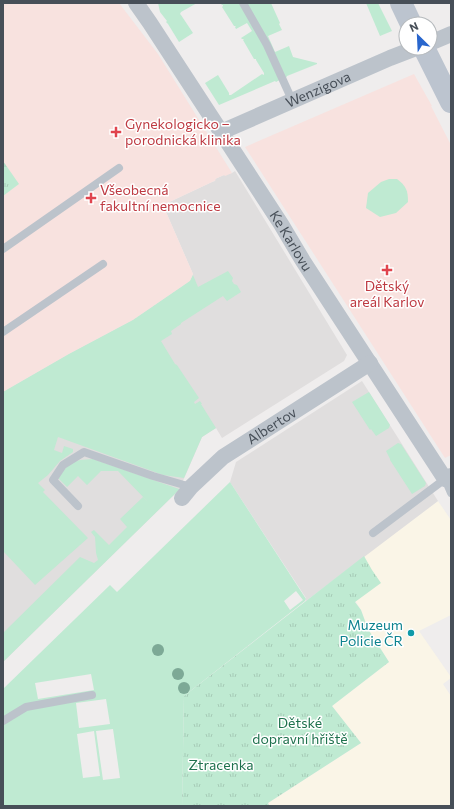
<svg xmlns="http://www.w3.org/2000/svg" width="454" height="809" font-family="Commissioner,sans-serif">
<defs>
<pattern id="park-tufts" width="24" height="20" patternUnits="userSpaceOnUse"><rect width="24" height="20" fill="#bfead2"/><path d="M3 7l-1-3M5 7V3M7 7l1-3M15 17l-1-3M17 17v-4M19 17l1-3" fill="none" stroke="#a6cab6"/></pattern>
</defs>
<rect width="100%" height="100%" fill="#efeded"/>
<!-- commercial -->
<polygon fill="#faf5e7" points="438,501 451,520 451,615 419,631 451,677 451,678 443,684 451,696 451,806 269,806 268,803 361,743 332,706 389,662 368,629 361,610 339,575"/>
<!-- education -->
<g fill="#e0dede">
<polygon points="235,171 347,355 344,361 222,438 216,428 202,437 179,490 3,662 3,392 69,354 133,320 190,281 193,274 163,205 212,182 215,181 215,179 224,175 232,173"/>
<polygon points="362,381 438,501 306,601 305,600 306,598 230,482 236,462"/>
</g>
<!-- medical -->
<g fill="#f8e2df">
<polygon points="3,3 119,3 158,54 232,173 225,176 224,175 215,179 216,180 212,182 163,205 193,274 190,281 133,320 69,354 3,392"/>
<polygon points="414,74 432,106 431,106 451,145 451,455 445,458 245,147"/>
</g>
<!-- green -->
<g fill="#bfead2" fill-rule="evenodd">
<polygon points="158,3 197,3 181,12 180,14 181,15 193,33 179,42 168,24 166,22 167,21 160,12"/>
<polygon points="220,3 271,3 280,23 279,24 282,30 268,36 275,52 289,46 293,57 317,63 317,64 287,76 286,78 285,77 276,82 275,81 219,105 205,83 218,75 229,93 229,95 231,95 262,74 264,75 264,73 256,60 256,59 254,59 243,40 244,40 243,39 242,39 241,38 252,31 247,23 236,29 235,27 236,26 234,26 222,7 223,6 223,5 222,5"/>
<polygon points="366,3 378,3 392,31 380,36"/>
<path d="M389 179H397C406 186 408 190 408 202L396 213 380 217 366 208 368 193 381 182Z"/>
<polygon points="228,271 233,278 232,281 234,284 237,285 241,292 227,301 223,296 181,323 181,324 171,331 172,334 161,341 175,364 177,365 199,398 194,402 195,404 200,401 202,404 201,404 216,428 202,437 184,478 163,475 58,437 54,450 62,453 64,446 73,449 73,452 60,461 48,475 38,483 45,490 43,492 88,538 35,585 3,551 3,392 69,354 133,320 190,281 193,275 198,287"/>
<polygon points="369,392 390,425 389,428 376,436 371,429 370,430 352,402"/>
<polygon points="398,443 401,444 426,483 425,486 412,494 390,460 390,459 386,451"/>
<polygon points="93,459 179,489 179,490 3,662 3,633 80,557 94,563 98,560 96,553 95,537 91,532 94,530 109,545 127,527 120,519 143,497 148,502 118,471 101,471 87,485 78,476 67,487 59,479 59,476 70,463 80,460"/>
<path d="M230 482 306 599 305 600V601L184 696 182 806H3V689L110 585 117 592ZM296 591 303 600 290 610 284 601ZM91 674 94 690 38 699 35 683ZM106 699 110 724 79 728 76 703ZM113 729 120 778 103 780 96 731ZM94 731 100 776 83 778 77 734Z"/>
</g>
<!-- park -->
<g fill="url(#park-tufts)">
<polygon points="3,161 19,184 3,196"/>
<polygon points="364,556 372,570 381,583 355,602 361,610 368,629 389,662 332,706 361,743 268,803 269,806 182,806 184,696 306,601"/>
</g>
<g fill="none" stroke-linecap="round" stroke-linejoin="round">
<!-- lane -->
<g stroke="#bcc3cb" stroke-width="8">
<polyline points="243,3 267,45 292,100"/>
<polyline points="3,249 119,168"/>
<polyline points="3,332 103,264"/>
<polyline points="78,506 53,480 63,465 84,452 153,476 191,487"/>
<polyline points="373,533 445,479 451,493"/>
<polyline points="3,721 26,707 92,695"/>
</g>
<!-- street -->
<g stroke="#bcc3cb" stroke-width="16">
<path id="s1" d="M136 3 150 23 281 224 303 261 445 479 451 476"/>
<polyline points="430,43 451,34"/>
<path id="s2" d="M221 132 390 58 416 48"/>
<path id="s3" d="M182 498 191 487 223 457 370 363"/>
</g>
<!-- secondary -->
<g stroke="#bcc4cf" stroke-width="22">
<polyline points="401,3 411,24"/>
<polyline points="424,48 451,102"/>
</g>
</g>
<!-- trees -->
<g fill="#7da996">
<circle cx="158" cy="650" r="6"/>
<circle cx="178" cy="674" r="6"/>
<circle cx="184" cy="688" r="6"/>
</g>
<!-- markers -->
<g fill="#e0444e" stroke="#fff" stroke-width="1.5">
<path d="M114 126h4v4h4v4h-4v4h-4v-4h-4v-4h4z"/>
<path d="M89 192h4v4h4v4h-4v4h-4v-4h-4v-4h4z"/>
<path d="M385 264h4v4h4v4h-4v4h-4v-4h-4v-4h4z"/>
</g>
<circle fill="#0f9aa8" stroke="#fff" stroke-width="1.5" cx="411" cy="633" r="4"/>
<g text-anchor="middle" stroke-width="3" stroke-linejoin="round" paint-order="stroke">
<!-- street labels -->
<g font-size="14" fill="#474f58" stroke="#fff">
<text dy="5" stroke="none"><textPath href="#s2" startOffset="106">Wenzigova</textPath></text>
<text dy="5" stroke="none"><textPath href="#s1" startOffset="284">Ke Karlovu</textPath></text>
<text dy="5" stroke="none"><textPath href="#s3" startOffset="116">Albertov</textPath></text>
</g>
<!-- health labels -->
<g font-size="14" fill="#be3a42" stroke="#fff" text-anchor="start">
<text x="125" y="129">Gynekologicko –<tspan x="125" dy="16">porodnická klinika</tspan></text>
<text x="100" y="195">Všeobecná<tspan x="100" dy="16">fakultní nemocnice</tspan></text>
<text x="387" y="291" text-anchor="middle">Dětský<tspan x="387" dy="16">areál Karlov</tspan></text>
</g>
<!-- culture labels -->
<g font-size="14" fill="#0d838f" stroke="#fff" text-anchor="end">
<text x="403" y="630">Muzeum<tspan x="403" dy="16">Policie ČR</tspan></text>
</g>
<!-- park labels -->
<g font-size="14" fill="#1f724e" stroke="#fff">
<text x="300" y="728">Dětské<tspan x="300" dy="16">dopravní hřiště</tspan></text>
<text x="221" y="770">Ztracenka</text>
</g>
</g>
<!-- border -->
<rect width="454" height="809" fill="none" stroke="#474f58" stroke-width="8"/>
<!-- north arrow -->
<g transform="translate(418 36) rotate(336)"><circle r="19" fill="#ffffff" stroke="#b5b9bc"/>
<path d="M0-3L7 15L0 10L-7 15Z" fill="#2966cd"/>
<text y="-6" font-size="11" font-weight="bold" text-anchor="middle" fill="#474f58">N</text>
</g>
</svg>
